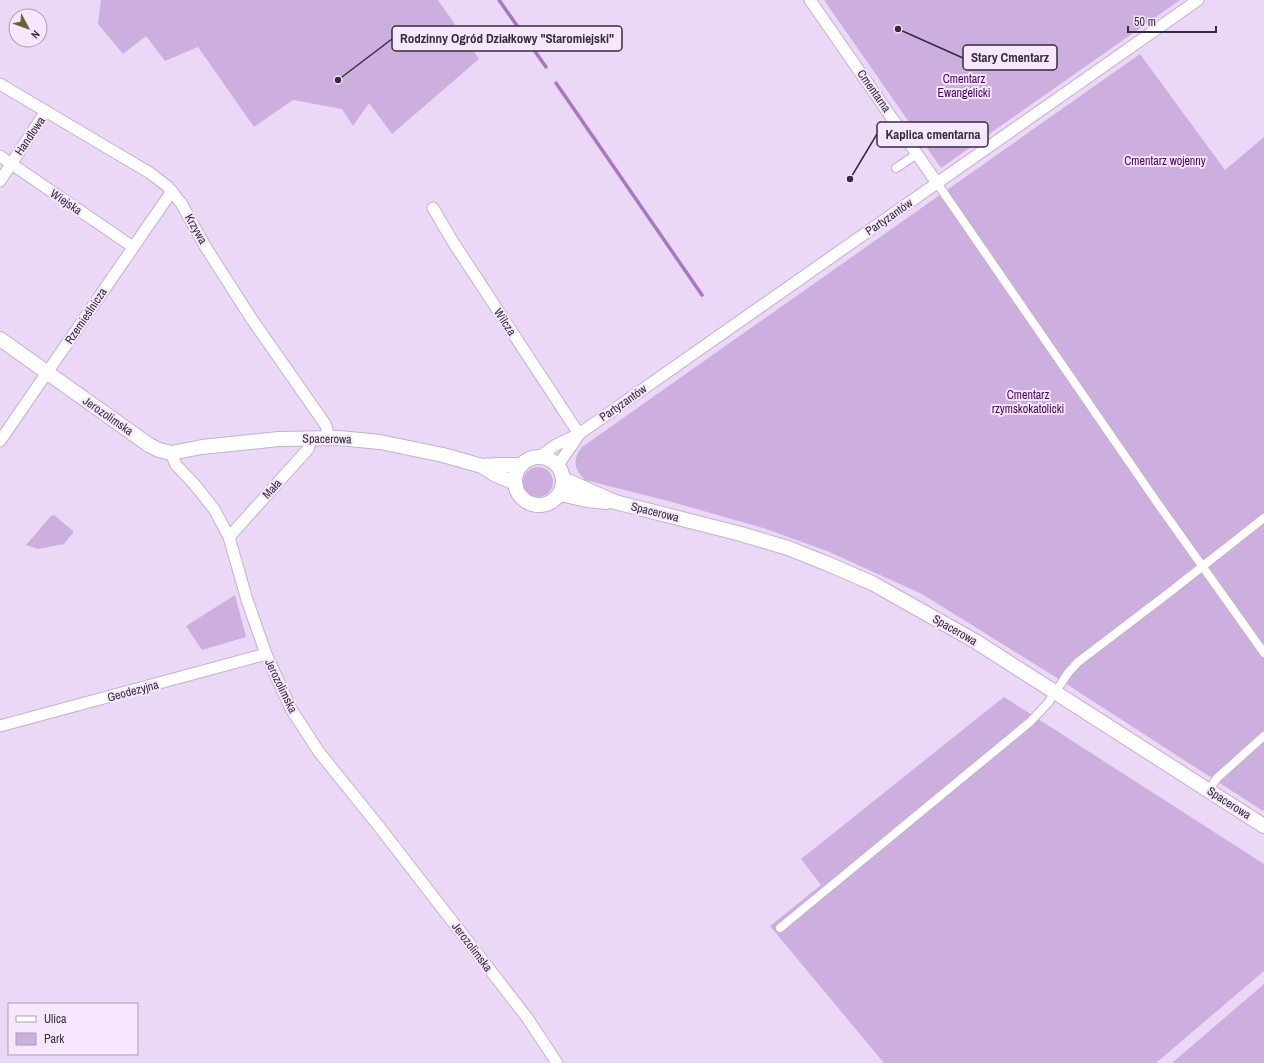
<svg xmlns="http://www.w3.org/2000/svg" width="1264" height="1063" font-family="'Archivo Narrow',sans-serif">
<rect width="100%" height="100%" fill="#ebd8f6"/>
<!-- green -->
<g fill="#ccafde">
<polygon points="101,0 438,0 479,59 392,134 369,103 353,126 342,109 293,100 254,127 198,47 165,61 146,36 123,54 98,24"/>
<polygon points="824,0 1180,0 941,168"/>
<path d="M1140 54 1225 170 1264 137V809L1263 811 1057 678 922 594 827 551 763 528 672 502 585 480C574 469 572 460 582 447Z"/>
<circle cx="538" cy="482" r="15"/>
<polygon points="54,515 73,531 73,533 64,544 38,549 26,545 51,516"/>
<polygon points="235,595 246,637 202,650 186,626"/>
<polygon points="1004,697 1264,864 1264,971 1156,1063 884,1063 770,926 821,885 801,859"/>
<polygon points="1264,984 1264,1063 1172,1063"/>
</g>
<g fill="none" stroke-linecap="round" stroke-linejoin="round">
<!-- stream -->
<g stroke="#a778c1" stroke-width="3.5">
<polyline points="499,0 546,67"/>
<polyline points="556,83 702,295"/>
</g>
<defs>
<g id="pedestrian">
<polyline points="896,168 917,154"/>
<polyline points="937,183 1156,501 1264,653"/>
<polyline points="1209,790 1217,778 1264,736"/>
<polyline points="780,928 1030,722 1048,703 1068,673 1078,662 1170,592 1264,518"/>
</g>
<g id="minor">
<polyline points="810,0 937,183"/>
<polyline points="0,84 150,173 167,186 181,203 205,246 251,318 325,424 327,429 328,438"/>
<polyline points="0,156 133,247"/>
<polyline points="0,181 46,111"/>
<polyline points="433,208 453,242 579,434"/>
<polyline points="0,441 172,191"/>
<polyline points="171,453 176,465 195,485 214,509 229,537 247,600 266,654 291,709 319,752 377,824 528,1019 557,1063"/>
<polyline points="539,457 556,445 579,434 1198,0"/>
<polyline points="558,465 578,436"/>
<polyline points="229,537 308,449 312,438"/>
<polyline points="0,726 266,654"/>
</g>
<g id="tertiary">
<polyline points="0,339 149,445 159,450 171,453 202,447 279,439 339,438 380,442 443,455 482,466 496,475 515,483"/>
<circle cx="539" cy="481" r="24"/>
<polyline points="482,466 498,465 521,465"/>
<polyline points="563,479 615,502 741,534 788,548 828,564 872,583 975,641 1264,826"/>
<polyline points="560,494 587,500 606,502"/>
</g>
</defs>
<!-- pedestrian casing -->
<use href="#pedestrian" stroke="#c3b1cd" stroke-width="10"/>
<!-- minor casing -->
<use href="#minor" stroke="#c3b1cd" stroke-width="13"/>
<!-- tertiary casing -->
<use href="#tertiary" stroke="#c3b1cd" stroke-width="16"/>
<!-- pedestrian -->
<use href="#pedestrian" stroke="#fff" stroke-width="8"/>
<!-- minor -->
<use href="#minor" stroke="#fff" stroke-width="11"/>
<!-- tertiary -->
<use href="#tertiary" stroke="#fff" stroke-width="14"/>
</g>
<g text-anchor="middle" stroke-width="4" stroke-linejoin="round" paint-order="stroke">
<!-- park labels -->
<g font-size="12" fill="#470361" stroke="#f6e7ff">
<text x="964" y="83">Cmentarz<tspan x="964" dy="14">Ewangelicki</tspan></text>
<text x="1165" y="165">Cmentarz wojenny</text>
<text x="1028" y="399">Cmentarz<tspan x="1028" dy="14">rzymskokatolicki</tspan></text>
</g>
<!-- street labels -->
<g font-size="12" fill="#352e39" stroke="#f6e7ff">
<text transform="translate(874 91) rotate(55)" y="4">Cmentarna</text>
<text transform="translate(30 136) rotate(-56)" y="4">Handlowa</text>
<text transform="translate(66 202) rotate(34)" y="4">Wiejska</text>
<text transform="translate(889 217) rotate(-35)" y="4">Partyzantów</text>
<text transform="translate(196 229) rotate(60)" y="4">Krzywa</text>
<text transform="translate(86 316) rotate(-56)" y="4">Rzemieślnicza</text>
<text transform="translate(505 322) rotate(57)" y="4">Wilcza</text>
<text transform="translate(623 403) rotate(-35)" y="4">Partyzantów</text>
<text transform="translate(108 416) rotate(35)" y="4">Jerozolimska</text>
<text transform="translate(327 439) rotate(1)" y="4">Spacerowa</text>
<text transform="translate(272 489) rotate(-48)" y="4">Mała</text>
<text transform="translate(655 512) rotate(14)" y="4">Spacerowa</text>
<text transform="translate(955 630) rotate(30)" y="4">Spacerowa</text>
<text transform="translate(281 686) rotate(64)" y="4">Jerozolimska</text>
<text transform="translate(133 691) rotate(-15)" y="4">Geodezyjna</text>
<text transform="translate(1229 803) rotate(33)" y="4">Spacerowa</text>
<text transform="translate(472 947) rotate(53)" y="4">Jerozolimska</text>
</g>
</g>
<!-- callouts -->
<path fill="none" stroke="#352e39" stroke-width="1.5" d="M338 80L392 39M898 29L963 58M850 179L877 134"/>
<g fill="#352e39" stroke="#f6e7ff" stroke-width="1.5">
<circle cx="338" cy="80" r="4"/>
<circle cx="898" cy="29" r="4"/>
<circle cx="850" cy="179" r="4"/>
</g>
<g fill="#f6e7ff" stroke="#352e39" stroke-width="1.5">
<rect x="392" y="26" width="230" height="25" rx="4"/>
<rect x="963" y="45" width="94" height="25" rx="4"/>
<rect x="877" y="122" width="111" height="25" rx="4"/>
</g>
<g font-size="13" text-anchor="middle" font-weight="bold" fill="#352e39">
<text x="507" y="43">Rodzinny Ogród Działkowy "Staromiejski"</text>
<text x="1010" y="62">Stary Cmentarz</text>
<text x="933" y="139">Kaplica cmentarna</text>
</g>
<!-- legend -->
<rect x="8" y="1003" width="130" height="52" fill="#f6e7ff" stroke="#a99db0"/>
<rect x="16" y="1016" width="20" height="6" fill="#ffffff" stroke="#a99db0"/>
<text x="44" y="1023" font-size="12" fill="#352e39">Ulica</text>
<rect x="16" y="1033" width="20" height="12" fill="#ccafde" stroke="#a99db0"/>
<text x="44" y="1043" font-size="12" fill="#352e39">Park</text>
<!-- north arrow -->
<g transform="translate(28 28) rotate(131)"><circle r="19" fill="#f6e7ff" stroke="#a99db0"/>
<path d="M0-3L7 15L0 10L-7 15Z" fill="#69632f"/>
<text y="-6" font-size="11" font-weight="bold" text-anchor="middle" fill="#352e39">N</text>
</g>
<!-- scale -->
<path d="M1128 26v6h88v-6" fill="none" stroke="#352e39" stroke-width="2"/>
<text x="1134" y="26" font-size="12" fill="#352e39" stroke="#f6e7ff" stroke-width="3" paint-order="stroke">50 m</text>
</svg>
